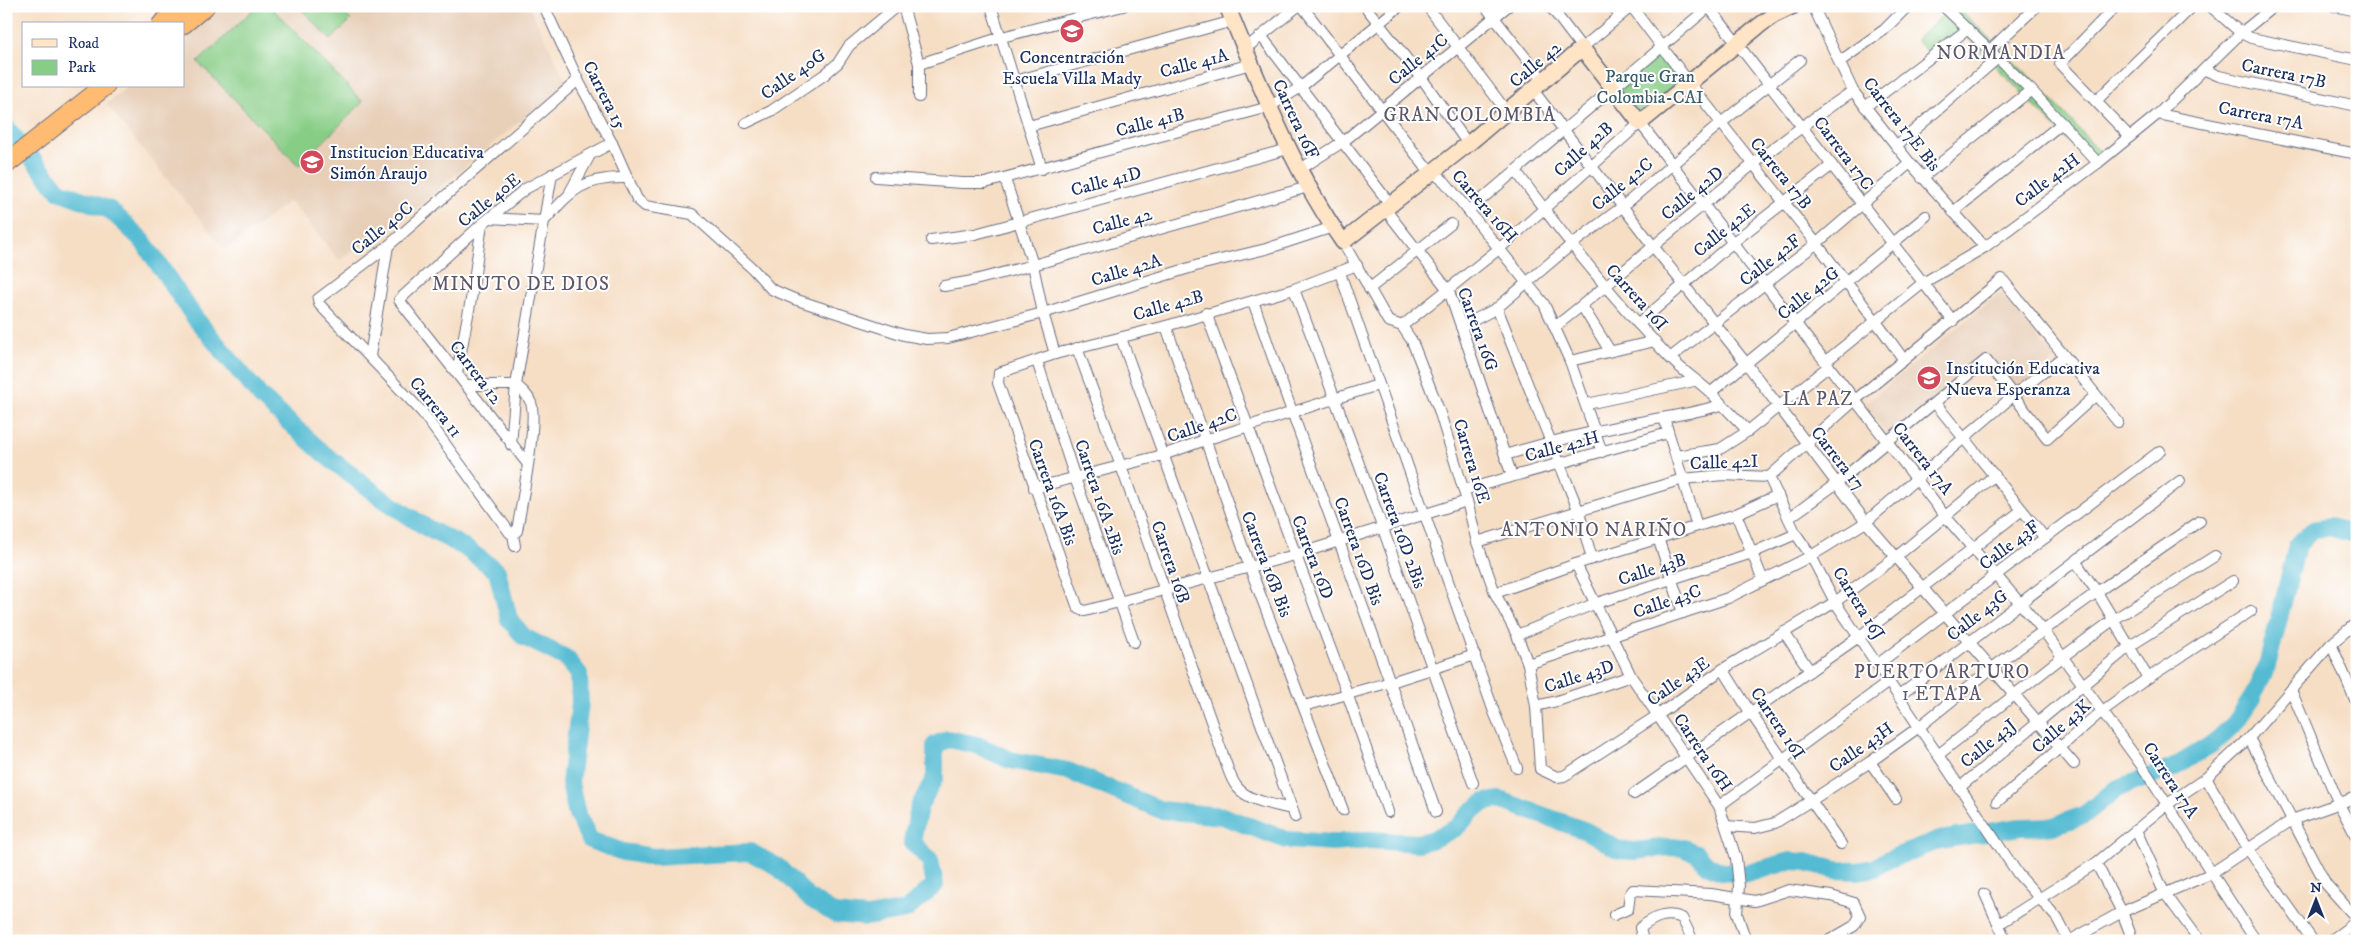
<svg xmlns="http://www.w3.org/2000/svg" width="2363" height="947" font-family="'IM FELL DW Pica',serif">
<rect width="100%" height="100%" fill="#fff"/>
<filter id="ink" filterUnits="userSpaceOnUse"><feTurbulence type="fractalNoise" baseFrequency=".02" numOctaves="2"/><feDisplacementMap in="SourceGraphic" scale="10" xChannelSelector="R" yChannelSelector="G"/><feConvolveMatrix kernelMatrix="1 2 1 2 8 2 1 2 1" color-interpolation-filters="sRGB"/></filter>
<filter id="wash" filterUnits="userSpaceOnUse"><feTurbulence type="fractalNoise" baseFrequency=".0096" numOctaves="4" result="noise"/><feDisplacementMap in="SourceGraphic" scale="20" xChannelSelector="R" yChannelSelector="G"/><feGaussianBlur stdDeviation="1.12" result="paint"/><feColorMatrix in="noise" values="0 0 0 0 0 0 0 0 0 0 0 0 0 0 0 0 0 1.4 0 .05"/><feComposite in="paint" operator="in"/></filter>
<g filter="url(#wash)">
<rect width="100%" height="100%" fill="#f6dec5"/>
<!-- built -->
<g fill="#e7cfb8">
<polygon points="225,6 529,6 569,87 516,124 404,218 339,260 290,201 225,250 106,104 128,86 184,86 184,40"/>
<polygon points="2001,292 2055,359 2016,393 1986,360 1889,436 1864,405"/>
</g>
<!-- green -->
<g fill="#88cd86" stroke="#527e72">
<polygon points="257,6 270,6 363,102 299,166 198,62"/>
<polygon points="304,6 336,6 351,20 331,40 301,9"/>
<polygon points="1934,6 1956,6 2037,84 2103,155 2091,164 1963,33 1932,58 1916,39 1943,15"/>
<polygon points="1662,47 1689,83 1640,123 1613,88"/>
</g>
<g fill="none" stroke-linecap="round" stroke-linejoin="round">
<!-- river -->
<polyline stroke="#55bbd3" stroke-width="18" points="6,127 59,191 110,210 142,240 195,318 261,397 324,454 380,497 427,528 464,547 497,571 509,619 524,637 566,658 579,674 580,703 570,783 577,814 590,840 623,852 653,857 750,852 778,867 809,898 835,914 867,917 906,910 935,885 930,860 912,842 919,807 935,777 935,745 948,739 977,745 1010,760 1068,771 1161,810 1222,816 1287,840 1333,843 1369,840 1418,843 1431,840 1456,828 1473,810 1485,802 1500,800 1586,831 1619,850 1634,851 1670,847 1683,848 1696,853 1709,866 1723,872 1746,874 1790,861 1806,862 1836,870 1857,871 1875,868 1887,860 1940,840 2020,827 2053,826 2084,815 2116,789 2173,768 2214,743 2235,723 2252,698 2267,666 2297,546 2312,530 2330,527 2357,535"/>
</g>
</g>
<g filter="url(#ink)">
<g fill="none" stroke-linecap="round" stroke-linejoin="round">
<defs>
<g id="street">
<polyline points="544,6 578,80 612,143 637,199 645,206 692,214 753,269 771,289 794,299 904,335 927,339 948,338 1043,313 1199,265 1266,249 1333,227"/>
<polyline points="903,6 919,64 919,97"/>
<polyline points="991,6 1042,169"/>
<polyline points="1302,6 1424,165 1445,182 1544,304 1570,361 1602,452"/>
<polyline points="1365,6 1421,77 1468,144"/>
<polyline points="1427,6 1507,112"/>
<polyline points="1485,6 1544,81"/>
<polyline points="1550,6 1582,48 1632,6"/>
<polyline points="1613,6 1620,16"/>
<polyline points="1708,6 1953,321"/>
<polyline points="1813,6 1853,91 1910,163 1985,247"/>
<polyline points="1943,6 2031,90 2098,163"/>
<polyline points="2116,6 2060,64 2130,137"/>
<polyline points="2210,6 2241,33 2251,38 2357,60"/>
<polyline points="2334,6 2357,11"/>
<path d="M1632 7C1720 127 1818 239 1904 360"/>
<polyline points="1262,37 1390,204"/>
<polyline points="1245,49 1298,6"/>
<polyline points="1990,50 2037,6"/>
<polyline points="1839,62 1884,30 1908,6"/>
<polyline points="919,64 1002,37 1123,6"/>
<polyline points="2205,70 2219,76 2357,106"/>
<polyline points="1015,81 1233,21"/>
<polyline points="1533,90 1653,246 1746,363 1866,522 2074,764"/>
<polyline points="2096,101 2193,6"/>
<polyline points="1865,107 1968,29"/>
<polyline points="2158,114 2357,154"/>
<polyline points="746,123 771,111 824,75 838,63 849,46 897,6"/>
<polyline points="1029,126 1251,64"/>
<polyline points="1896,146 1998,58"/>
<polyline points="1299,170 1344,141 1508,6"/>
<path d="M1516 171C1564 237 1614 300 1671 359 1683 371 1698 381 1711 393 1724 406 1736 419 1748 431"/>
<polyline points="876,177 962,183 985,183 1269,107 1301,87 1400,6"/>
<polyline points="1922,178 2031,90"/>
<polyline points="1005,179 1033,265 1043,313 1055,354"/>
<polyline points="570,192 590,155"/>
<polyline points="1385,209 1449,291 1512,476"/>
<polyline points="1469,210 1710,6"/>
<polyline points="1953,212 2062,123"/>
<path d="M490 218 544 221C572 190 583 177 627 178"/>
<polyline points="931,240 975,234 1288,149"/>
<polyline points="1343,242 1388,321 1402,326 1412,341 1439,410 1467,501 1477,542 1495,593 1517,635 1528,664 1536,706 1540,769 1557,777 1564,776 1658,715 1723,669 1835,602 1896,557 1995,475"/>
<polyline points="1357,265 1294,289 1166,326 1055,354 999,373 998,383 1078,608 1085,611 1295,555 1467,501"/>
<polyline points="1340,273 1494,712 1517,768"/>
<polyline points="944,286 967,282 1033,265 1308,187"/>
<polyline points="1294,289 1382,526 1473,783"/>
<polyline points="1369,289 1451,224"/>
<path d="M1253 301C1312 472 1377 641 1436 812"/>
<polyline points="1582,306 1610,351"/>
<polyline points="1497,308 1579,512 1592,559"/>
<polyline points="1206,313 1347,693 1388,812"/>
<polyline points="1638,324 1732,243 1832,165"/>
<polyline points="1166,326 1250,568 1343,810"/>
<polyline points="1402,326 1500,248 1640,123 1945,516 2043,630 2142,766 2256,941"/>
<path d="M1556 326C1655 248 1748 161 1853 91"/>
<polyline points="1461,327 1497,308 1571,245 1622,207 1721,123 1800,60"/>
<polyline points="1121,338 1295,817"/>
<path d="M1077 348 1121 466 1223 755C1227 765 1230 779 1237 787 1249 802 1274 804 1291 809"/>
<polyline points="370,356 388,246"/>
<polyline points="1670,358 1817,243 1910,163"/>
<polyline points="1037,361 1075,478 1134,642"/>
<polyline points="1570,361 1655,341"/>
<polyline points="1826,361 1923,283 1985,247 2098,163 2158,114 2241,33 2274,6"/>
<polyline points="457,373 472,294 482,224"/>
<path d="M466 385H516C522 390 528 395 531 403 538 420 521 507 517 531L513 534"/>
<polyline points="1710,393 1926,216"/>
<polyline points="1935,403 2045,538"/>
<polyline points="1587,404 1694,381"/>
<polyline points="1664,418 1697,526"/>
<polyline points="511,445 516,385 552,174"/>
<path d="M1505 455C1548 442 1591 432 1635 423 1664 417 1692 414 1721 405"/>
<polyline points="1676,456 1720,449 1748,431 1829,366"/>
<polyline points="527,463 399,300 482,224 525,189 612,143"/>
<polyline points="1769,477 1796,534 1811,556 1835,602 2018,874 2057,918 2069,941"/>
<polyline points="1034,488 1163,455 1205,440 1378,385"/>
<polyline points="1464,490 1668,433"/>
<polyline points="1736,514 1763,580"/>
<polyline points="1789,518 1837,483 1986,360 2047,439 2096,395"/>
<polyline points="1658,538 1683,613"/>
<polyline points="1477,542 1683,479 1723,475 1769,477 1854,401 2002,279 2118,422"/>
<polyline points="515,546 513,534 510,533 422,412 319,304 318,299 388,246 578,80"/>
<polyline points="2076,562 2097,592 2148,678"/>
<polyline points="1576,564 1631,676 1719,806 1736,858 1739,886 1737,914 1746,941"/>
<polyline points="1495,593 1576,564 1736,514 1778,495"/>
<polyline points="1784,632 1810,671"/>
<polyline points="1517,635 1594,604 1752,553 1796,534"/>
<polyline points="2331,644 2357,704"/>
<polyline points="1528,664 1728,598 1811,556 1866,522 2013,396 2064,356"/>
<polyline points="1878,664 2160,451"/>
<polyline points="1723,669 1750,712 1841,844"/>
<polyline points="2291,690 2339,804 2357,838"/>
<polyline points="1899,696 2180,481"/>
<polyline points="1304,706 1391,682 1475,655"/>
<polyline points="1536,706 1557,701 1631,676"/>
<polyline points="2249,738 2326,884 2357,919"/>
<polyline points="1938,755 2061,658 2113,620 2215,556"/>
<polyline points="1870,762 1896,799"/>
<polyline points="2206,778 2248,849 2313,941"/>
<polyline points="1959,788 2130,646 2233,581"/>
<polyline points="1634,794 1860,636 2022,510"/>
<polyline points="1997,802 2101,712 2148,678 2251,611"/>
<polyline points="1719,806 1890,681"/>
<polyline points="1726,826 1755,828 1775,823 1812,800 1870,762 1919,727 1992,668 2097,592 2200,521"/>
<polyline points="2136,830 2164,892 2200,941"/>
<polyline points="2096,863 2122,912 2133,941"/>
<polyline points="1985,894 2006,941"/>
<polyline points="1614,915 1628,909 1630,894 1633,890 1711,894 1755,901 1789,890 1831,896 1854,903 1860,916 1854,926 1828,941"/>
<polyline points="1999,924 2096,863 2166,805 2206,778 2249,738 2331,644 2357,622"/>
<path d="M1643 941 1640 928C1653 918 1666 911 1682 918L1693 941"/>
<polyline points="2069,941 2122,912 2210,874 2292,820 2357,797"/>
<polyline points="2330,941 2357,921"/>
</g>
<path id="secondary" d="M1227 6C1261 87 1292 169 1343 242L1468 144 1582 48 1640 123 1760 25 1774 15 1793 6"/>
<g id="highway">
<polyline points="162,24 184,6"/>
<polyline points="183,24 205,6"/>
<polyline points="6,164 105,86"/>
</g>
</defs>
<!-- street casing -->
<use href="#street" stroke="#686c82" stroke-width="12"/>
<!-- secondary casing -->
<use href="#secondary" stroke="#686c82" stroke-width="18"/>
<!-- highway casing -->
<use href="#highway" stroke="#686c82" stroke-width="21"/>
<!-- street -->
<use href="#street" stroke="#fff" stroke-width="10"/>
<!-- secondary -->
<use href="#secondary" stroke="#ffe4c6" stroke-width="15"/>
<!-- highway -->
<use href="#highway" stroke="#ffbb71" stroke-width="19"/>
</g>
</g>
<!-- icons -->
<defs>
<symbol id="school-disc" viewBox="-11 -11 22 22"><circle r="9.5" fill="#d1495b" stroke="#fff"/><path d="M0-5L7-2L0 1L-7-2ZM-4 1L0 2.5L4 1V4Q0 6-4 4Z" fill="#fff"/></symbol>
<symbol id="university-disc" viewBox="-11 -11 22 22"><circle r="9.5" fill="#d1495b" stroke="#fff"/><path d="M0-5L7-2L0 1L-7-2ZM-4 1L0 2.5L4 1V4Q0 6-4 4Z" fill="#fff"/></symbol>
</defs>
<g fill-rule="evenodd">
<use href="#school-disc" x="1058" y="17" width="28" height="28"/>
<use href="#university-disc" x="298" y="148" width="28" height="28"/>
<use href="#university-disc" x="1915" y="364" width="28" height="28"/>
</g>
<g text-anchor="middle" stroke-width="4" stroke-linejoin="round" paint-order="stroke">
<!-- poi labels -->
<g font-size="18" fill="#1b2f5e" stroke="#fff" text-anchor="start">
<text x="1072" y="63" text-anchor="middle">Concentración<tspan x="1072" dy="21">Escuela Villa Mady</tspan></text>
<text x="330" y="158">Institucion Educativa<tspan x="330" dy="21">Simón Araujo</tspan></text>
<text x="1946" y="374">Institución Educativa<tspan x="1946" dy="21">Nueva Esperanza</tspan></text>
</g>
<!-- street labels -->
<g font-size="18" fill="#1b2f5e" stroke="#fff">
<text transform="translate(1418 59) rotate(-39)" y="6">Calle 41C</text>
<text transform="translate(1194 63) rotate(-15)" y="6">Calle 41A</text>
<text transform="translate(1535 64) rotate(-40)" y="6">Calle 42</text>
<text transform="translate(2284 73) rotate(12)" y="6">Carrera 17B</text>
<text transform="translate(793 74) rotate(-35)" y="6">Calle 40G</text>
<text transform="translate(605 95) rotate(63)" y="6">Carrera 15</text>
<text transform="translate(2261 115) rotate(11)" y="6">Carrera 17A</text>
<text transform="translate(1296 119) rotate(65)" y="6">Carrera 16F</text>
<text transform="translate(1150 122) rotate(-15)" y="6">Calle 41B</text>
<text transform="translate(1902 124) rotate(52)" y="6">Carrera 17E Bis</text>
<text transform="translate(1583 149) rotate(-42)" y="6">Calle 42B</text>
<text transform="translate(1844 153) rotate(53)" y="6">Carrera 17C</text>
<text transform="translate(1781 173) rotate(51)" y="6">Carrera 17B</text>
<text transform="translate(2047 180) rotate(-37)" y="6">Calle 42H</text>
<text transform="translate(1106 181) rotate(-15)" y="6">Calle 41D</text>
<text transform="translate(1622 184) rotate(-39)" y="6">Calle 42C</text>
<text transform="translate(1692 193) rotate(-39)" y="6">Calle 42D</text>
<text transform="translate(489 200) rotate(-39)" y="6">Calle 40E</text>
<text transform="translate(1485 206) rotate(49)" y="6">Carrera 16H</text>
<text transform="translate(1122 221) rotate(-15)" y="6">Calle 42</text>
<text transform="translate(382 228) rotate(-39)" y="6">Calle 40C</text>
<text transform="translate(1724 230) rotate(-39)" y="6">Calle 42E</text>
<text transform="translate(1770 260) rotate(-38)" y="6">Calle 42F</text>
<text transform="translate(1126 270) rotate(-17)" y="6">Calle 42A</text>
<text transform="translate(1808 293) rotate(-39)" y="6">Calle 42G</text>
<text transform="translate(1637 297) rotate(48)" y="6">Carrera 16I</text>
<text transform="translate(1168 305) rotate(-16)" y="6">Calle 42B</text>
<text transform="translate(1478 329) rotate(70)" y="6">Carrera 16G</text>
<text transform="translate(476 372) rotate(53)" y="6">Carrera 12</text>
<text transform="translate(436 407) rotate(51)" y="6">Carrera 11</text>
<text transform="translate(1202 425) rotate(-19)" y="6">Calle 42C</text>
<text transform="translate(1562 446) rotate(-15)" y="6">Calle 42H</text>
<text transform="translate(1838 458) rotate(52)" y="6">Carrera 17</text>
<text transform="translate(1923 458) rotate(52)" y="6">Carrera 17A</text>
<text transform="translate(1472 461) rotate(73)" y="6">Carrera 16E</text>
<text transform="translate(1724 462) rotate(-2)" y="6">Calle 42I</text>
<text transform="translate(1053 492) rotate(70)" y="6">Carrera 16A Bis</text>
<text transform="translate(1100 497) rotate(71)" y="6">Carrera 16A 2Bis</text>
<text transform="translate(1400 530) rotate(70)" y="6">Carrera 16D 2Bis</text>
<text transform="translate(2009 545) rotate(-37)" y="6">Calle 43F</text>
<text transform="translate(1359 551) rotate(70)" y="6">Carrera 16D Bis</text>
<text transform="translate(1313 557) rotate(69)" y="6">Carrera 16D</text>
<text transform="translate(1171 562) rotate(71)" y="6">Carrera 16B</text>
<text transform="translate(1267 564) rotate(69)" y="6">Carrera 16B Bis</text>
<text transform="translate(1652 569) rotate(-18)" y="6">Calle 43B</text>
<text transform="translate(1667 601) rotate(-19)" y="6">Calle 43C</text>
<text transform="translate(1859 603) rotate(58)" y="6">Carrera 16J</text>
<text transform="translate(1977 615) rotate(-38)" y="6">Calle 43G</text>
<text transform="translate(1579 676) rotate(-18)" y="6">Calle 43D</text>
<text transform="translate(1678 681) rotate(-35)" y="6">Calle 43E</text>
<text transform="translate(1778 723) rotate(56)" y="6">Carrera 16I</text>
<text transform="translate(2061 726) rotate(-41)" y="6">Calle 43K</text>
<text transform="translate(1988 743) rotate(-39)" y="6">Calle 43J</text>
<text transform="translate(1861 747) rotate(-35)" y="6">Calle 43H</text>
<text transform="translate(1703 752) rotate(56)" y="6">Carrera 16H</text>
<text transform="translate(2171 780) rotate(57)" y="6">Carrera 17A</text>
</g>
<!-- park labels -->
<g font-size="18" fill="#3c5e6a" stroke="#fff">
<text x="1650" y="82">Parque Gran<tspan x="1650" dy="21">Colombia-CAI</tspan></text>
</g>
<!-- neighbourhood labels -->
<g font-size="19" letter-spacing="1" fill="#5c5768" stroke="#fff">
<text x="2001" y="59">NORMANDIA</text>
<text x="1470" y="121">GRAN COLOMBIA</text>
<text x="521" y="290">MINUTO DE DIOS</text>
<text x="1818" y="405">LA PAZ</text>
<text x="1594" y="536">ANTONIO NARIÑO</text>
<text x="1942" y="678">PUERTO ARTURO<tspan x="1942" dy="22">1 ETAPA</tspan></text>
</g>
</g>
<!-- margin -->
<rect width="2363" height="947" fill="none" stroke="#fff" stroke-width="25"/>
<!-- legend -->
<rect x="22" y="22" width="162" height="65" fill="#ffffff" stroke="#a4acbf"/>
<rect x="32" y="39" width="25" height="8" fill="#ffe4c6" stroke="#a4acbf"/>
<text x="68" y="48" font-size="15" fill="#1b2f5e">Road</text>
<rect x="32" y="60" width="25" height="15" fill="#88cd86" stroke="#a4acbf"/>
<text x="68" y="72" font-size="15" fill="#1b2f5e">Park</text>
<!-- north arrow -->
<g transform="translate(2316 900)" stroke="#ffffff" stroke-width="4" paint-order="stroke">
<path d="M0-4L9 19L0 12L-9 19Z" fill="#1b2f5e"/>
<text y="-8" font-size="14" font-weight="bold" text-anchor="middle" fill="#1b2f5e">N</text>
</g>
</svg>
